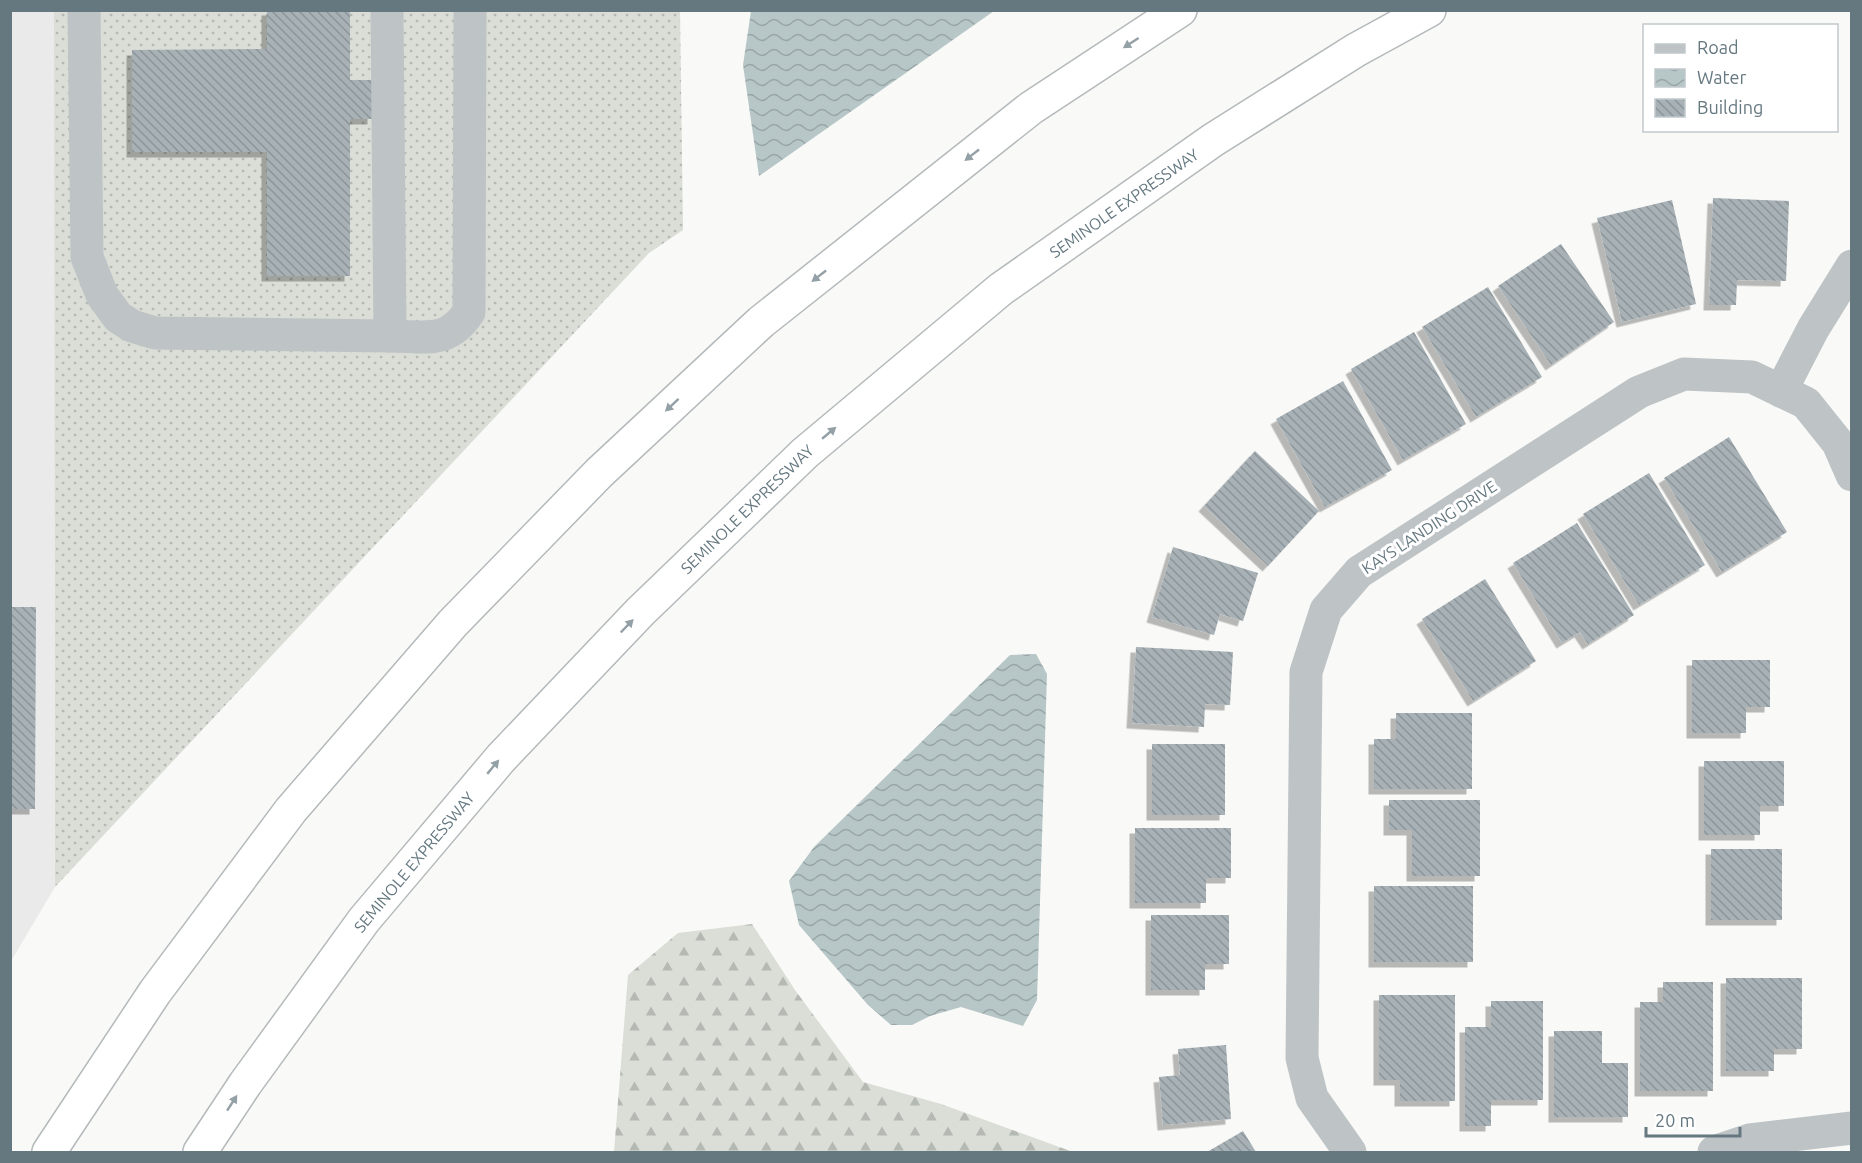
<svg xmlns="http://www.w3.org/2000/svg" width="1862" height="1163" font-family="Ubuntu,sans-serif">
<defs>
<pattern id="grass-dots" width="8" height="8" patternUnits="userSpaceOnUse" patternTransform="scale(1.5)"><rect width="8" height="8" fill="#daded6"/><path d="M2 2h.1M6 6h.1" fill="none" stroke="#b4b9b3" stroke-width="1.8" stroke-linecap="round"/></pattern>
<pattern id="forest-firs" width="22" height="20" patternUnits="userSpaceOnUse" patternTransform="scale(1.5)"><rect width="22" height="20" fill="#daded6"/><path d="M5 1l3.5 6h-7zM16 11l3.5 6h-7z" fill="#b4b9b3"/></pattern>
<pattern id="water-waves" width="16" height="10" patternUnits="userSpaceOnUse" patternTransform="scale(1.5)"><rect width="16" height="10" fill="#b7c6c7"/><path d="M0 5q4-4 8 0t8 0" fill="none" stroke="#98a6a7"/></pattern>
<pattern id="building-back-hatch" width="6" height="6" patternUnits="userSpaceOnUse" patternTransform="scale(1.5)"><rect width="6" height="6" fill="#a7b1b6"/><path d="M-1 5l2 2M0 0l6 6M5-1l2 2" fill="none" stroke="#8c9599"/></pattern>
<filter id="shadow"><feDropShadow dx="-5.5" dy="5.5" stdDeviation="0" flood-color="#0004"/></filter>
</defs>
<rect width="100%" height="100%" fill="#f9f9f7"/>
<!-- built -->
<polygon fill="#eaeaea" points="54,10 55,887 11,961 10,11"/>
<!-- grass -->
<polygon fill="url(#grass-dots)" points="54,11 680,11 683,230 649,253 55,887"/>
<!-- forest -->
<polygon fill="url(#forest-firs)" points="752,924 795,990 863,1082 941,1104 1073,1152 614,1152 628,975 678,933"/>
<!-- water -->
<g fill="url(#water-waves)">
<polygon points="751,11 751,10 994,11 759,176 743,65"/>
<polygon points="1036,654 1047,674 1037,1000 1023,1026 961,1007 930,1016 912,1025 891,1025 868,1005 799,925 789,881 814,847 1010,655"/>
</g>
<!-- building -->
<g fill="url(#building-back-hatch)" filter="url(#shadow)">
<polygon points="267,10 350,10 350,80 373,80 373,119 350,119 350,276 267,276 267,152 132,152 132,50 267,49"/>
<polygon points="1713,198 1789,201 1786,281 1737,280 1736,305 1709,305"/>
<polygon points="1672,200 1696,304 1622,322 1597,218"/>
<polygon points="1561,244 1614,322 1551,365 1498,286"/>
<polygon points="1488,287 1542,377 1476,417 1422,327"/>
<polygon points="1414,332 1466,424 1403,460 1351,369"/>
<polygon points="1343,381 1392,470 1325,507 1276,419"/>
<polygon points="1729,437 1787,532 1722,572 1664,478"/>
<polygon points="1255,451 1319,511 1268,566 1204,506"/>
<polygon points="1649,473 1705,565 1639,605 1583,514"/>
<polygon points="1577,523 1634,615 1588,644 1580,632 1562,643 1513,563"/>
<polygon points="1173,547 1258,573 1243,621 1220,614 1214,635 1152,617"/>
<polygon points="1485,579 1536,661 1473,701 1422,619"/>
<polygon points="10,607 36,607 35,809 10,809"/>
<polygon points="1136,647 1233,652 1230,705 1205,704 1204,727 1132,723"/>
<polygon points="1692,660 1770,660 1770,707 1746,707 1746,733 1692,733"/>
<polygon points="1396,713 1472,713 1472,789 1374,789 1374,739 1396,739"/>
<rect x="1152" y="744" width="73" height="71"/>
<polygon points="1704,761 1784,761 1784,806 1760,806 1760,835 1704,835"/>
<polygon points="1389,800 1480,800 1480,876 1412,876 1412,830 1389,830"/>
<polygon points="1135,828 1231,828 1231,878 1206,878 1206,903 1135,903"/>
<rect x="1711" y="849" width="71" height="71"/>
<rect x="1374" y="886" width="99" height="76"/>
<polygon points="1151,915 1229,915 1229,964 1205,964 1205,990 1151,990"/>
<polygon points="1726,978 1802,978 1802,1049 1774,1049 1774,1071 1726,1071"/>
<polygon points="1663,982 1713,982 1713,1091 1640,1091 1640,1002 1663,1002"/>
<polygon points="1379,995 1455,995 1455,1101 1400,1101 1400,1080 1379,1080"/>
<polygon points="1491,1001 1543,1001 1543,1100 1491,1100 1491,1126 1465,1126 1465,1027 1491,1027"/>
<polygon points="1554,1031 1602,1031 1602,1063 1628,1063 1628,1117 1554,1117"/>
<polygon points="1226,1045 1231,1119 1163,1125 1159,1077 1180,1075 1178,1049"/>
<polygon points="1243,1131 1256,1152 1207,1152"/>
</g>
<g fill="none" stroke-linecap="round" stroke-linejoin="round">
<defs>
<g id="highway">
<polyline points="49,1152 155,992 291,810 453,623 599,473 761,322 1031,108 1180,10"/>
<polyline points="200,1152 245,1084 364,920 501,758 640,612 805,453 1001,289 1213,140 1356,50 1429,10"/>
</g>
</defs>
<!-- highway casing -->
<use href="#highway" stroke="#b4b9bb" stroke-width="36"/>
<!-- minor -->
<g stroke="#bec4c6" stroke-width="33">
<polyline points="84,10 87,257 102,295 118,317 132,326 155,333 390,336"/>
<path d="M387 10 390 336C426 336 447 345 469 312L470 10"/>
<polyline points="1781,391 1813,329 1852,266"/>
<polyline points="1350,1152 1312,1098 1302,1058 1306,672 1326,610 1359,572 1639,392 1684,374 1752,377 1806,403 1838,443 1852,475"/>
<polyline points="1714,1152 1750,1140 1852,1128"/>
</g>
<!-- highway -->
<use href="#highway" stroke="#fff" stroke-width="33"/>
</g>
<!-- one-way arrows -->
<defs><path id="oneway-solid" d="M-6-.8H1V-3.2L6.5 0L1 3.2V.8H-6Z" transform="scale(1.5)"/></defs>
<g fill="#93a0a6">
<use href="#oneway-solid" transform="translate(1131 43) rotate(147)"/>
<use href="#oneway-solid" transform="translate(972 155) rotate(142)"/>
<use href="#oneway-solid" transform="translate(819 276) rotate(142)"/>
<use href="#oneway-solid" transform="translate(672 405) rotate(137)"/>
<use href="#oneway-solid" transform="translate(829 433) rotate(-40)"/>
<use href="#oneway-solid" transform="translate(627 626) rotate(-46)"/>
<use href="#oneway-solid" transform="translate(493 767) rotate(-50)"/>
<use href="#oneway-solid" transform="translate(232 1103) rotate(-57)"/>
</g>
<g text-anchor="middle" stroke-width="6" stroke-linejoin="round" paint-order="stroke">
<!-- street labels -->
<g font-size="16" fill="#657880" stroke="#fff">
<text transform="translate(1124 203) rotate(-35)" y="6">SEMINOLE EXPRESSWAY</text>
<text transform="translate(747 509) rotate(-44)" y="6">SEMINOLE EXPRESSWAY</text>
<text transform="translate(1429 527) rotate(-33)" y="6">KAYS LANDING DRIVE</text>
<text transform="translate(414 862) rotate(-50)" y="6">SEMINOLE EXPRESSWAY</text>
</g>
</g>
<!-- border -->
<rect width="1862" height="1163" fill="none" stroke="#657880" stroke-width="24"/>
<!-- legend -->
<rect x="1643" y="24" width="195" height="108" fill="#ffffff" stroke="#c1c9cc" stroke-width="1.5"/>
<rect x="1655" y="44" width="30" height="9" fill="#bec4c6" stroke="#c1c9cc" stroke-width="1.5"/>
<text x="1697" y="54" font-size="18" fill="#657880">Road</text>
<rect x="1655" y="69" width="30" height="18" fill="url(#water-waves)" stroke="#c1c9cc" stroke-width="1.5"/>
<text x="1697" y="84" font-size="18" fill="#657880">Water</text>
<rect x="1655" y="99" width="30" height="18" fill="url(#building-back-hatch)" stroke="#c1c9cc" stroke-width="1.5"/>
<text x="1697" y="114" font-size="18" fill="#657880">Building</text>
<!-- scale -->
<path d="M1646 1127v9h94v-9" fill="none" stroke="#657880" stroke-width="3"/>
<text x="1655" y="1127" font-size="18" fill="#657880" stroke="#ffffff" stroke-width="4.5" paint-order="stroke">20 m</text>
</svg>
